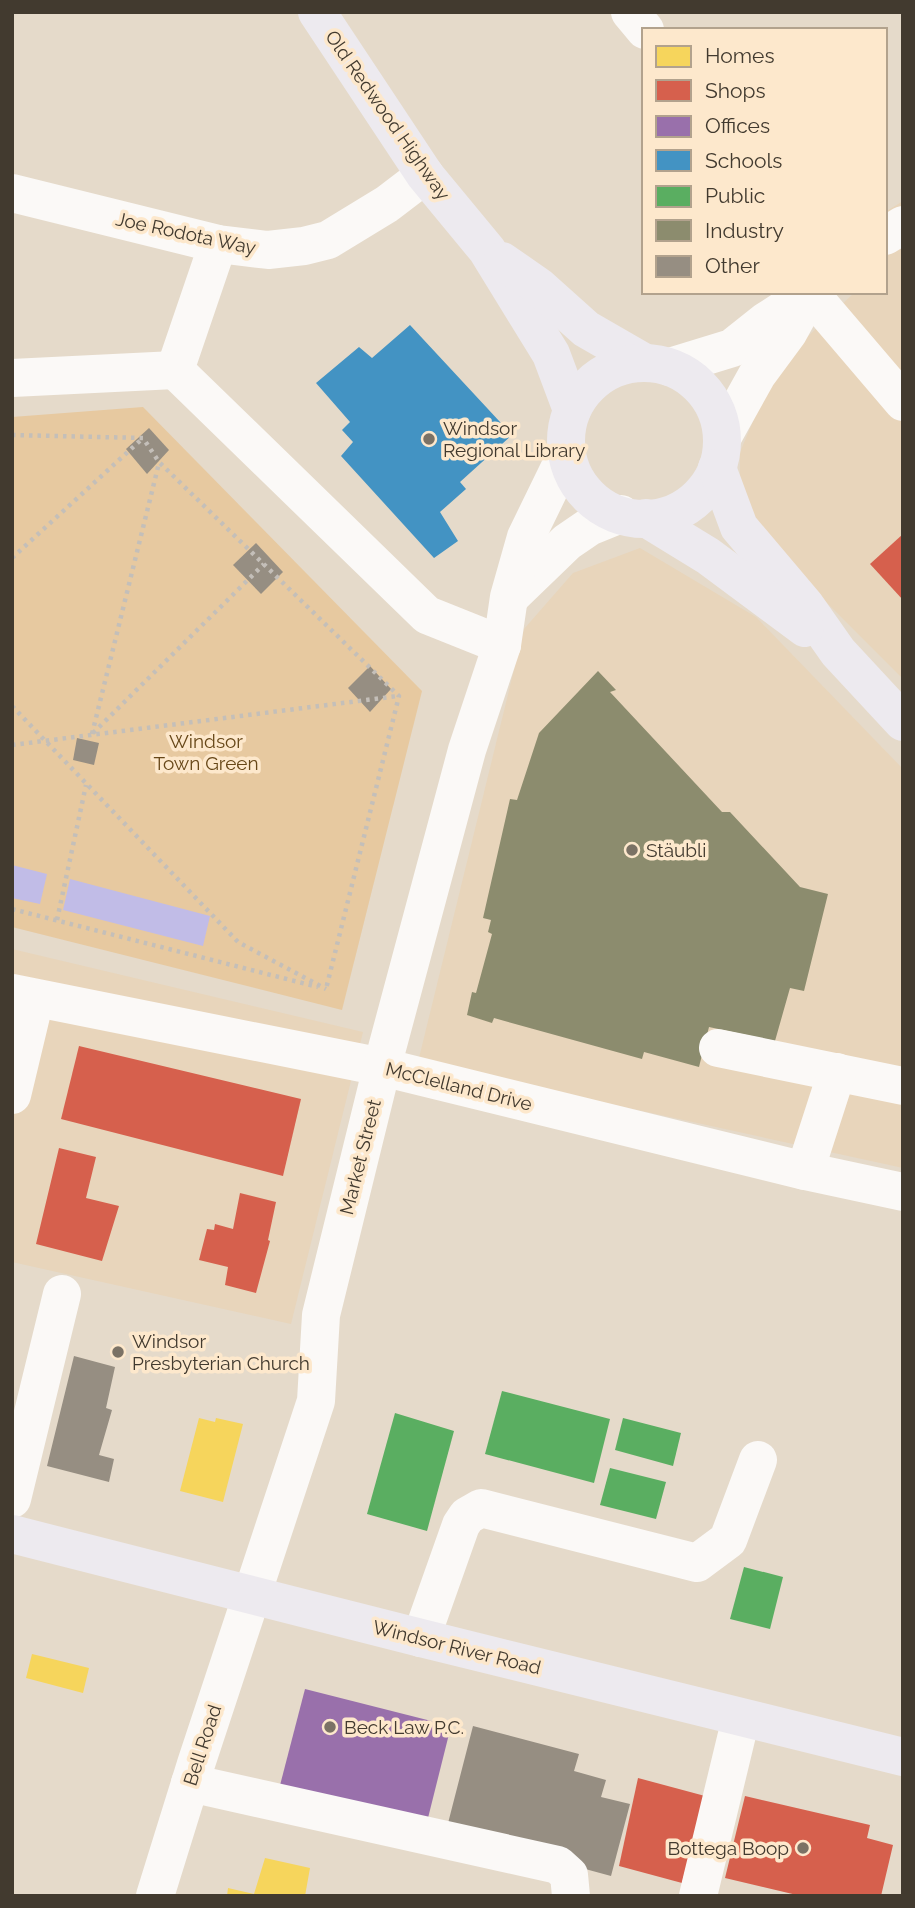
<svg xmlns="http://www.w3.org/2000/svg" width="915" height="1908" font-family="Raleway,sans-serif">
<rect width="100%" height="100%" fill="#e5daca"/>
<!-- built -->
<g fill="#e8d5bb">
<polygon points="903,201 903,679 762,538 740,499 740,452 771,379 804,340 855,292 885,292 885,212"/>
<polygon points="640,548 756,617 903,769 903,1168 418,1062 524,629 573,573"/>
<polygon points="12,949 363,1032 291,1324 12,1262"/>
</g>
<!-- green -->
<polygon fill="#e7c9a0" points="143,407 422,691 342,1010 12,927 12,417"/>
<!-- water -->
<g fill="#c1bce7">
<polygon points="12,865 47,874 40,904 12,898"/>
<polygon points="70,879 210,916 203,946 63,910"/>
</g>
<!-- homes -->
<g fill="#f6d55c">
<polygon points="199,1418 215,1422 216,1418 243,1424 223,1502 180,1491"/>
<polygon points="32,1654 89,1668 83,1693 26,1678"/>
<polygon points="265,1858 310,1868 305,1896 227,1896 228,1888 254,1894"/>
</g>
<!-- shops -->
<g fill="#d6604d">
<polygon points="903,534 903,600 870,564"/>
<polygon points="79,1046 301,1099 283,1176 61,1119"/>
<polygon points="59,1148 96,1157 86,1198 119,1206 102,1261 36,1244"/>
<polygon points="240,1193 276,1202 268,1240 270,1241 256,1293 225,1285 228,1267 199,1260 207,1229 214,1230 215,1224 233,1229"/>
<polygon points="638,1778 705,1796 682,1883 619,1866"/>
<polygon points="745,1796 870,1825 867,1838 893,1845 881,1896 801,1896 725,1878"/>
</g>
<!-- offices -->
<polygon fill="#9970ab" points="305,1689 451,1726 425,1830 278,1793"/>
<!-- schools -->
<polygon fill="#4393c3" points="410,325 512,435 460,482 466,489 440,512 458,541 434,558 341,456 353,442 342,430 350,422 316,383 359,347 372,358"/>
<!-- public -->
<g fill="#5aae61">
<polygon points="502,1391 610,1419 594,1483 485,1454"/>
<polygon points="395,1413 454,1431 427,1531 367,1514"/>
<polygon points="623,1418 681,1433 673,1466 615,1450"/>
<polygon points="610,1468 666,1482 656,1519 600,1505"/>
<polygon points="744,1567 783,1577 770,1629 730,1619"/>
</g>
<!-- industry -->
<polygon fill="#8c8c6e" points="598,671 616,690 610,692 722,812 730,812 800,887 828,894 804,991 790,988 775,1041 709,1027 699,1067 644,1052 642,1059 494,1018 492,1023 467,1015 472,992 476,993 492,934 488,932 491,920 483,918 510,799 517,800 539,733"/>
<!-- building -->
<g fill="#968e82">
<polygon points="149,428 169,450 147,474 126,449"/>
<polygon points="256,543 283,572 261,594 233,565"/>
<polygon points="370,666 391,689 370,712 348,688"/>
<polygon points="77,738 99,743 94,765 73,760"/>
<polygon points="74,1356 115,1367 106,1408 112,1410 99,1455 114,1459 109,1482 47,1466"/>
<polygon points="473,1726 579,1754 574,1771 606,1780 601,1797 630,1804 611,1876 446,1831"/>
</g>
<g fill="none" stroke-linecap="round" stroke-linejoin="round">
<!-- path -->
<g stroke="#c4bfb9" stroke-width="4.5" stroke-dasharray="3.5 5" stroke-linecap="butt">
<polyline points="12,435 143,438 159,462 399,696 326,989"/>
<polyline points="12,558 143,438"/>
<polyline points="12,706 238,942 326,989"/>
<polyline points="93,733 264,564"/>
<polyline points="92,734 159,463"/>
<polyline points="12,745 398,696"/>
<polyline points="12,909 318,987"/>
<polyline points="57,920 86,785"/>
</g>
<!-- minor -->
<g stroke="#fbf9f7" stroke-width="38">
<polyline points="630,12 645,30"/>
<polyline points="12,193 218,244 268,250 304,246 328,240 387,204 425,175"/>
<polyline points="885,236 903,225"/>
<polyline points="218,244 175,370 427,615 502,645"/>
<polyline points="810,293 903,402"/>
<polyline points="670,367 732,348 766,321 803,297"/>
<polyline points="12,378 175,370"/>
<polyline points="722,438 757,375 788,333 810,293"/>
<polyline points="511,596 567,542 589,527 621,514"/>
<polyline points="12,993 382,1067 805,1171 903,1192"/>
<polyline points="718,1048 903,1086"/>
<polyline points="12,1095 35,999"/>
<polyline points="805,1171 837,1072"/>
<polyline points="12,1499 62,1294"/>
<polyline points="421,1638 461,1525 467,1516 481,1508 697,1563 728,1540 758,1460"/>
<polyline points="190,1783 558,1865 569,1875 571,1896"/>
<polyline points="155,1896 196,1764 316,1401 321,1315 382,1067 467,750 502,645 509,597 526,537 563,461 566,448"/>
<polyline points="698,1896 741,1718"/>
</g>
<!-- major -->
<g stroke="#edeaef" stroke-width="38">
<polyline points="317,12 425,175 487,250 551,354 572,410"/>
<polyline points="502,261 538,286 586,329 645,363"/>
<circle cx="644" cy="441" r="78"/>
<polyline points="717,468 739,527 805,605 838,652 903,722"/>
<polyline points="646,518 708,556 805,628"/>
<polyline points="12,1534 421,1638 903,1757"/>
</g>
</g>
<!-- markers -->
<g fill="#7b7265" stroke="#fde8cc" stroke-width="2.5">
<circle cx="429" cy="439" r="7"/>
<circle cx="632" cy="850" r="7"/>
<circle cx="118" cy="1352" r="7"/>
<circle cx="330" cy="1727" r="7"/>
<circle cx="803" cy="1848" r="7"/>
</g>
<g text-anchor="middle" stroke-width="7" stroke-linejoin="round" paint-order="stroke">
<!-- street labels -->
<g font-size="19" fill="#423a2f" stroke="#fde8cc">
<text transform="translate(388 115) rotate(55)" y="7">Old Redwood Highway</text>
<text transform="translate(186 233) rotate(12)" y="7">Joe Rodota Way</text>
<text transform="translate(459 1086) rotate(14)" y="7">McClelland Drive</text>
<text transform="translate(360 1157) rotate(-76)" y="7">Market Street</text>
<text transform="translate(457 1647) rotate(14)" y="7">Windsor River Road</text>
<text transform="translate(202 1745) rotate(-72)" y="7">Bell Road</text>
</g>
<!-- poi labels -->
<g font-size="19" fill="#423a2f" stroke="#fde8cc" text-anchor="start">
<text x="443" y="435">Windsor<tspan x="443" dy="22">Regional Library</tspan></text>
<text x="646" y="857">Stäubli</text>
<text x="132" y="1348">Windsor<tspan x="132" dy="22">Presbyterian Church</tspan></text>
<text x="344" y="1734">Beck Law P.C.</text>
<text x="789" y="1855" text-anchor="end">Bottega Boop</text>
</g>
<!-- park labels -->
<g font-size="19" fill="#674718" stroke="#fde8cc">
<text x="206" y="748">Windsor<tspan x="206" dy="22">Town Green</tspan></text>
</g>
</g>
<!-- border -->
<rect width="915" height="1908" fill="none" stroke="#423a2f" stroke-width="28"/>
<!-- legend -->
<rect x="642" y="28" width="245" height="266" fill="#fde8cc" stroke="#b2a28d" stroke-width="2"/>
<rect x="656" y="46" width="35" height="21" fill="#f6d55c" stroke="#b2a28d" stroke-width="2"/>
<text x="705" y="63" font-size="21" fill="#423a2f">Homes</text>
<rect x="656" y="80" width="35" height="21" fill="#d6604d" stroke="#b2a28d" stroke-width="2"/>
<text x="705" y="98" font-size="21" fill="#423a2f">Shops</text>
<rect x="656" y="116" width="35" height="21" fill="#9970ab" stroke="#b2a28d" stroke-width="2"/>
<text x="705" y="133" font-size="21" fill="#423a2f">Offices</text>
<rect x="656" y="150" width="35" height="21" fill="#4393c3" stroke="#b2a28d" stroke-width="2"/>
<text x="705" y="168" font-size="21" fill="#423a2f">Schools</text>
<rect x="656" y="186" width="35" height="21" fill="#5aae61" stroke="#b2a28d" stroke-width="2"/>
<text x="705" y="203" font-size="21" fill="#423a2f">Public</text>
<rect x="656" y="220" width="35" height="21" fill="#8c8c6e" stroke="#b2a28d" stroke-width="2"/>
<text x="705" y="238" font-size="21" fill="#423a2f">Industry</text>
<rect x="656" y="256" width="35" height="21" fill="#968e82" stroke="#b2a28d" stroke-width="2"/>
<text x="705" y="273" font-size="21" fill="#423a2f">Other</text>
</svg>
